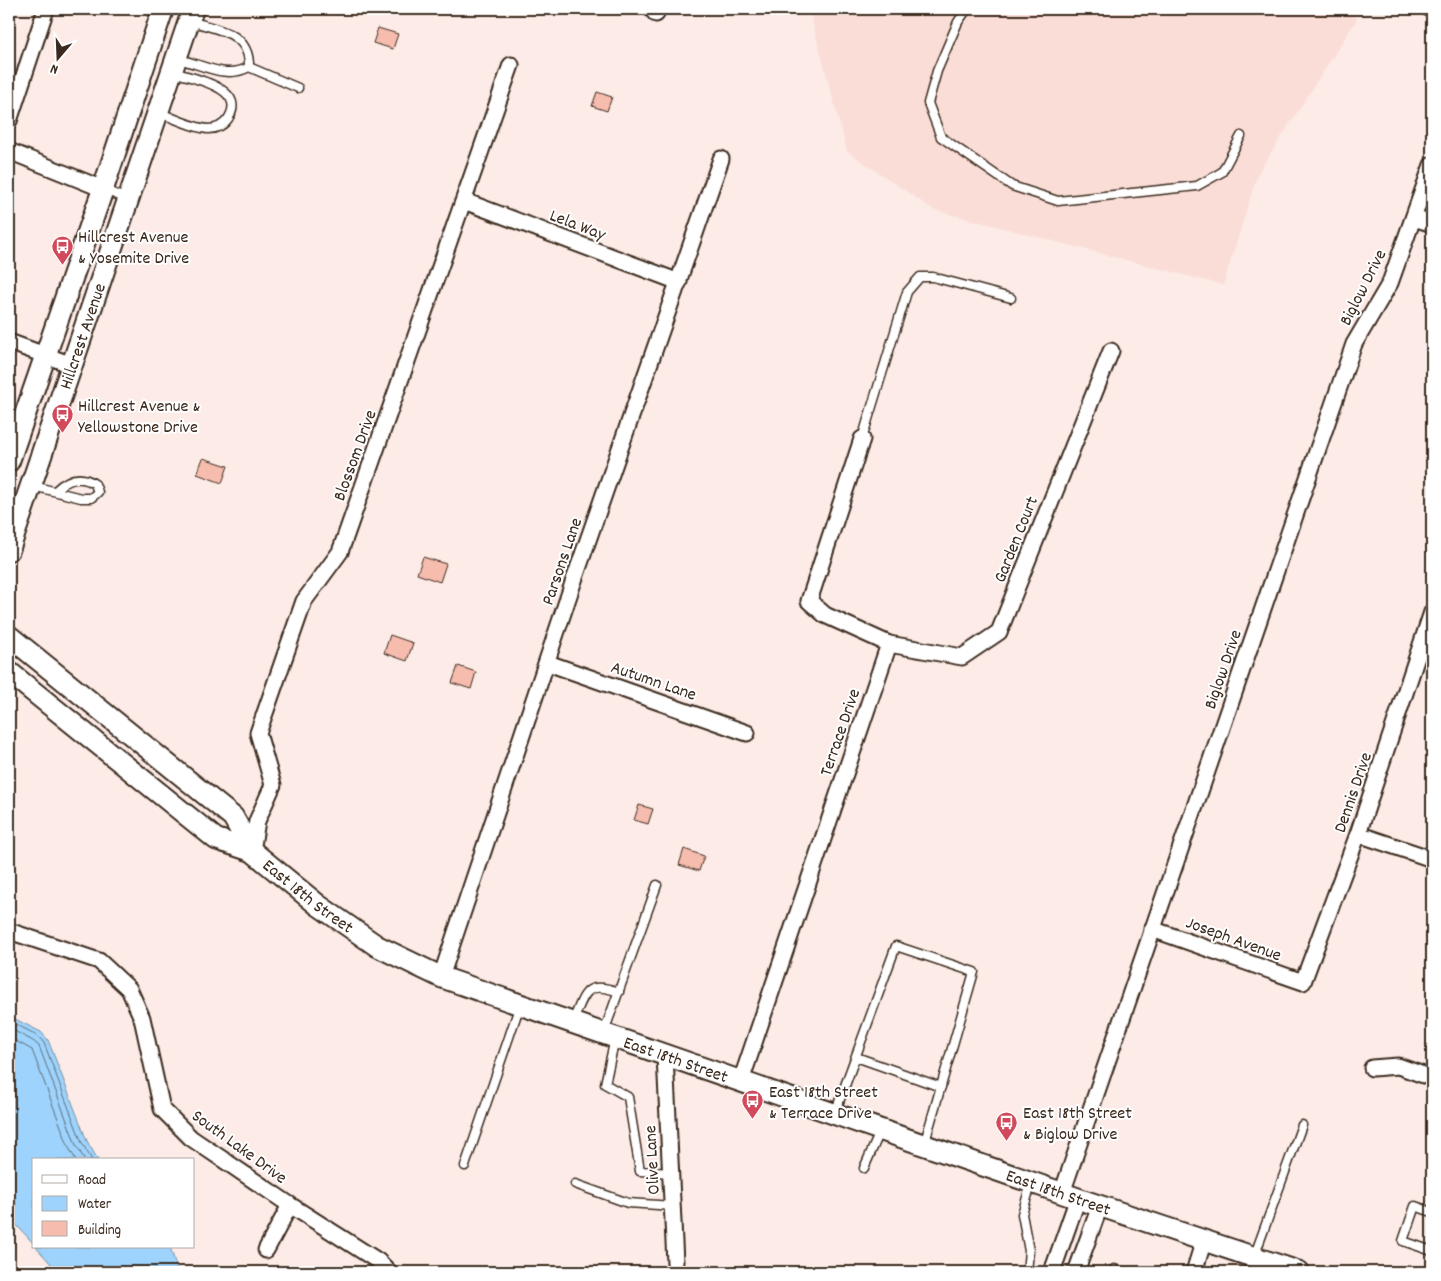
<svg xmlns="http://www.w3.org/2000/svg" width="1441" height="1281" font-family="Dekko,sans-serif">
<rect width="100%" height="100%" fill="#fcebe7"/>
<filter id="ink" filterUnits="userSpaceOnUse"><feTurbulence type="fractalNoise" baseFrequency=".02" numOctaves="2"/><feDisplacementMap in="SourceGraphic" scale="10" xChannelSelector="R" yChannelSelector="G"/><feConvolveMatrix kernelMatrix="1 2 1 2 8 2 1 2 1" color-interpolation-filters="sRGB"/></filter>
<g filter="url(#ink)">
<!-- built -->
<polygon fill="#faddd6" points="809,9 1350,9 1357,19 1258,173 1223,285 934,210 847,151"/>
<!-- water -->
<g fill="#9dd3fc" stroke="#768fa3">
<polygon points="9,1016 41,1032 48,1040 87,1141 98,1160 34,1160 34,1244 9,1217"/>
<polygon points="36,1247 170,1247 178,1272 58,1272"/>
</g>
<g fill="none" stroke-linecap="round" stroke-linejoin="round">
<!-- shore -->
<g stroke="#626e77" stroke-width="1">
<polyline points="9,1021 37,1035 44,1043 82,1143 92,1160"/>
<polyline points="9,1028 33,1041 39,1046 76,1145 85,1160"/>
<polyline points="9,1037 32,1050 69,1148 76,1160"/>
</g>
</g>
<!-- building -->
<g fill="#f6bcae" stroke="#3b2a1e">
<polygon points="378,28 398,34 393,49 373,43"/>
<polygon points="597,92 612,97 607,111 592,106"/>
<polygon points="203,458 228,466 222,483 197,474"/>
<polygon points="423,557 446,564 440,582 417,574"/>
<polygon points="390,635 413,643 407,661 384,653"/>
<polygon points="458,666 476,672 471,689 452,683"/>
<polygon points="639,805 653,809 648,824 634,820"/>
<polygon points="684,849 704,856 699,871 679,865"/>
</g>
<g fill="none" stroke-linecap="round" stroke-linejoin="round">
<defs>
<g id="lane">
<polyline points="967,9 958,22 937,71 928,103 941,137 1012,186 1058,201 1197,186 1222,172 1241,136"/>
<path d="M178 59C202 64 226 80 249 67 250 32 218 30 190 21"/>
<polyline points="249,67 298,88"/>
<path d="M160 113C174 118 193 128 208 129 216 129 223 126 228 119 249 88 192 78 173 72"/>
<polyline points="104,190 128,199"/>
<polyline points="862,439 907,292 920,277 933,277 1011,298"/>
<path d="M33 486 81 498H91L98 492 95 484C80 474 67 479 55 491"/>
<path d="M573 1021C585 993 585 980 619 992"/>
<polyline points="604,1032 657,885"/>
<polyline points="615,1038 605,1084 628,1097 640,1171 671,1173"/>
<polyline points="856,1057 941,1087"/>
<polyline points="835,1113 896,946 974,972 924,1145"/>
<polyline points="465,1166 520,1005"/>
<polyline points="864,1168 880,1132"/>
<polyline points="575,1184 628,1203 673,1206"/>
<polyline points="1432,1212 1415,1206 1403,1241 1432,1251"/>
<polyline points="1254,1257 1302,1125"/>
<polyline points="1114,1269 1122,1272"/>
<polyline points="1027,1272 1029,1251 1022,1214 1031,1184"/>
</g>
<g id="street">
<polyline points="652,9 656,14"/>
<polyline points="1430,9 1432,10"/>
<polyline points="9,121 46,9"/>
<polyline points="9,151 103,189"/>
<polyline points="464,201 679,282"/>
<polyline points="1414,218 1432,224"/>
<polyline points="9,342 72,365"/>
<polyline points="889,644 962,657 999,632 1111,351"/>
<polyline points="548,663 747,733"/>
<polyline points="1358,834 1432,859"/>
<polyline points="252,851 257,821 273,785 258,733 304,601 340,552 511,65"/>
<polyline points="1152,929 1303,982 1358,834 1432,612"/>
<polyline points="9,931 99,961 129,989 142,1018 162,1109 191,1138 290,1205 378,1261 389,1272"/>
<polyline points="441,977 572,586 721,159"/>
<polyline points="665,1056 675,1263"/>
<polyline points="1372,1068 1398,1066 1432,1078"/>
<polyline points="741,1081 889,644 825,615 809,601 862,439"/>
<polyline points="1062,1193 1354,344 1390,283 1432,165"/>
<polyline points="266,1250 290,1205"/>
<polyline points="1052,1272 1078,1198"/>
<polyline points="1076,1272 1100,1206"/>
<polyline points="1194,1272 1204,1240"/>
</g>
<g id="secondary">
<polyline points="9,461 103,189 163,9"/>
<path id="s1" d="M9 550 193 9"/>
<polyline points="9,636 233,817 252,851"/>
<path id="s2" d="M9 672 216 839 252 851 318 905 377 946 441 977 1085 1201 1299 1272"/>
</g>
</defs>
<!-- lane casing -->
<use href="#lane" stroke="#3b2a1e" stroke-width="11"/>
<!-- street casing -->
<use href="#street" stroke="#3b2a1e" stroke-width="19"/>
<!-- secondary casing -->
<use href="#secondary" stroke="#3b2a1e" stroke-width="24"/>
<!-- lane -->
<use href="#lane" stroke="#fff" stroke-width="8"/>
<!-- street -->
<use href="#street" stroke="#fff" stroke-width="15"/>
<!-- secondary -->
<use href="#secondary" stroke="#fff" stroke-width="20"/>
</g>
</g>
<!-- icons -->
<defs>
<symbol id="bus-pin" viewBox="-11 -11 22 30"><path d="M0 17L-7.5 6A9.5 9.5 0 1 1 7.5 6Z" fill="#d1495b" stroke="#fff"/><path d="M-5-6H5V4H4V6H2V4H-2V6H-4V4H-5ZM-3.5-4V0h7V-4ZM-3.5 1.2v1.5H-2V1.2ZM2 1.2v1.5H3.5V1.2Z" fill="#fff"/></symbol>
</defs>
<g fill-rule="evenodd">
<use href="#bus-pin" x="50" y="234" width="25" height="34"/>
<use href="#bus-pin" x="50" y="402" width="25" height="34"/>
<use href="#bus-pin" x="740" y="1088" width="25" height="34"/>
<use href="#bus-pin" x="994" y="1110" width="25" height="34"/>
</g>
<g text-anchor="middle" stroke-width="4" stroke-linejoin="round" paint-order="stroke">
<!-- street labels -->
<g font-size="18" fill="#3b2a1e" stroke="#fff">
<text transform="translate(578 224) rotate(21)" y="6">Lela Way</text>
<text transform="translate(1362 287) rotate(-63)" y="6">Biglow Drive</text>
<text dy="6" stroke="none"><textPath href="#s1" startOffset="226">Hillcrest Avenue</textPath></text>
<text transform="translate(354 455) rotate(-70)" y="6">Blossom Drive</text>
<text transform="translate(1015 539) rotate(-68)" y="6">Garden Court</text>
<text transform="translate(561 561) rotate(-71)" y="6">Parsons Lane</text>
<text transform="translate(1222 669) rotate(-71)" y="6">Biglow Drive</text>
<text transform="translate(654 680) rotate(19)" y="6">Autumn Lane</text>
<text transform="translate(839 732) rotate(-71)" y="6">Terrace Drive</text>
<text transform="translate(1352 792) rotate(-71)" y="6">Dennis Drive</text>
<text dy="6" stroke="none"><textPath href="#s2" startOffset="376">East 18th Street</textPath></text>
<text transform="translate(1234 938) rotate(20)" y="6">Joseph Avenue</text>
<text dy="6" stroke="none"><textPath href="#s2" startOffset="781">East 18th Street</textPath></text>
<text transform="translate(240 1146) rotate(36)" y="6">South Lake Drive</text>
<text transform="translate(651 1160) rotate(-93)" y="6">Olive Lane</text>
<text dy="6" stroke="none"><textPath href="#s2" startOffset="1186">East 18th Street</textPath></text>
</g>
<!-- poi labels -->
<g font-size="18" fill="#3b2a1e" stroke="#fff" text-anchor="start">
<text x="78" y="242">Hillcrest Avenue<tspan x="78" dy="21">&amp; Yosemite Drive</tspan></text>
<text x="78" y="411">Hillcrest Avenue &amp;<tspan x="78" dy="21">Yellowstone Drive</tspan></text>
<text x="769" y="1097">East 18th Street<tspan x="769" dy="21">&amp; Terrace Drive</tspan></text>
<text x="1023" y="1118">East 18th Street<tspan x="1023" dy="21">&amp; Biglow Drive</tspan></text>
</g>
</g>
<!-- margin -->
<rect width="1441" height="1281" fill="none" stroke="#fff" stroke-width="30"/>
<rect x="15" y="15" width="1411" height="1251" fill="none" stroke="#3b2a1e" stroke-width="2" filter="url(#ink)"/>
<!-- legend -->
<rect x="32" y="1158" width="162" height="90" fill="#ffffff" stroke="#b1aaa5"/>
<rect x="42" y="1175" width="25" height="8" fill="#ffffff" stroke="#b1aaa5"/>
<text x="78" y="1184" font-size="15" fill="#3b2a1e">Road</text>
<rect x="42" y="1196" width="25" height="15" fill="#9dd3fc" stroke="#b1aaa5"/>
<text x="78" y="1208" font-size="15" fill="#3b2a1e">Water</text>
<rect x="42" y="1221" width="25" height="15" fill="#f6bcae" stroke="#b1aaa5"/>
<text x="78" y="1234" font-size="15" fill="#3b2a1e">Building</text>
<!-- north arrow -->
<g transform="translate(58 58) rotate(199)" stroke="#ffffff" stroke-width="4" paint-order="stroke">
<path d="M0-4L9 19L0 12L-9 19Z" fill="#3b2a1e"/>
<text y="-8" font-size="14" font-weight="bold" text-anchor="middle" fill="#3b2a1e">N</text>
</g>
</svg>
